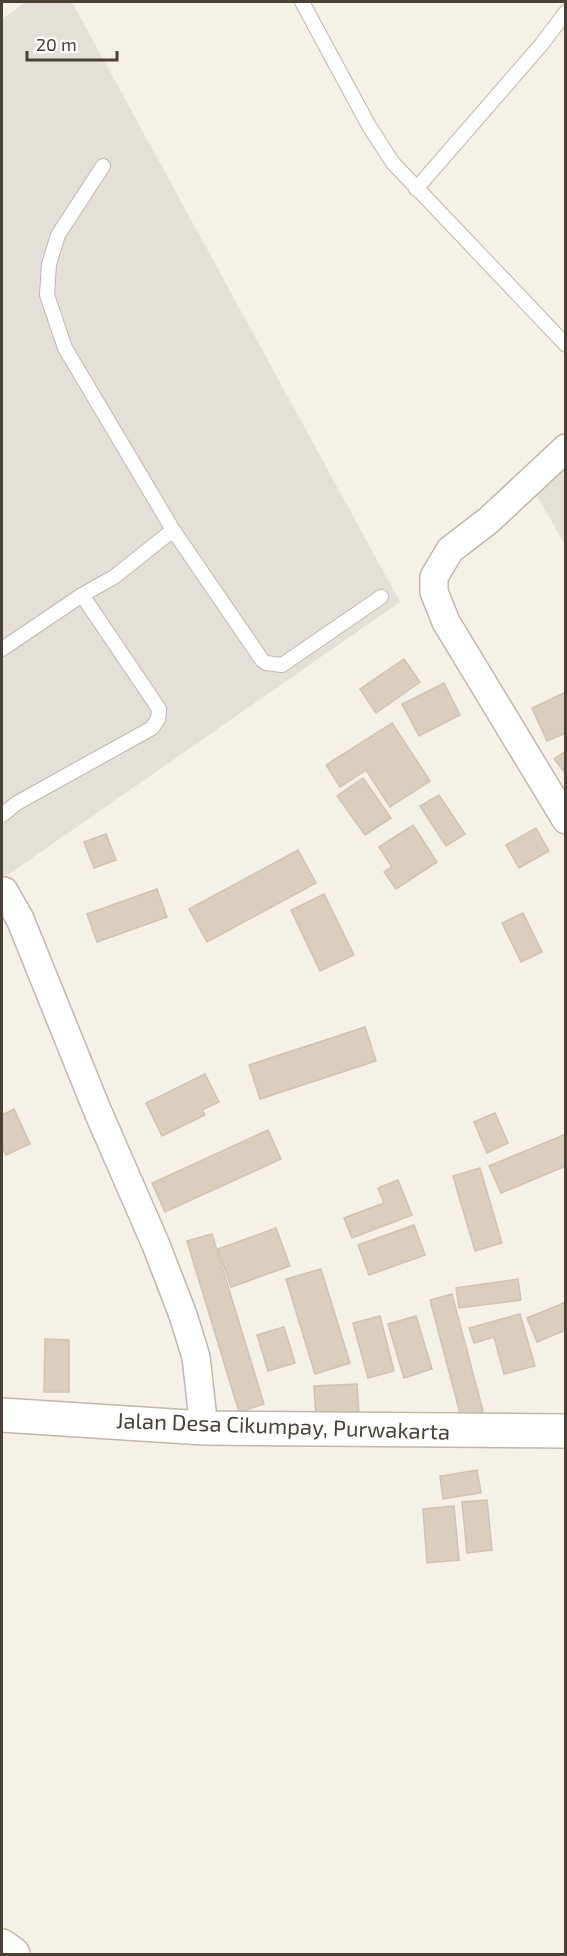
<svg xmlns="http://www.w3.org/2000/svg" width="567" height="1956" font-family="'Exo 2',sans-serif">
<rect width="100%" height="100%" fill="#f5f0e8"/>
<!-- industrial -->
<g fill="#e4dfd9">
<polygon points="26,2 72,2 400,602 2,879 2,19"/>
<polygon points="565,462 565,545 531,485"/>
</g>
<!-- building -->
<g fill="#dacebf" stroke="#d3c2af" stroke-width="1.5">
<polygon points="404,659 420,682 376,713 360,689"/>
<polygon points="444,683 460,715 419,736 402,704"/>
<polygon points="566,692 566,733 547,741 532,708"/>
<polygon points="392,723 430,781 390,807 366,770 340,787 326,765"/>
<polygon points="566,751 566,774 554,759"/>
<polygon points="363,778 391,818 365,835 337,796"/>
<polygon points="439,795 465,834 446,846 420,806"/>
<polygon points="413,825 437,862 396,889 384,872 392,867 379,847"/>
<polygon points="536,828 549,851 519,868 506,845"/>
<polygon points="106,834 116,860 94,868 84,842"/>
<polygon points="298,850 316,883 207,942 189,909"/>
<polygon points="157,889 167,917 97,942 87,914"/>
<polygon points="324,894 354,955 320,971 291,910"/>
<polygon points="523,913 542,952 521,962 502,923"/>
<polygon points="365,1027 376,1061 260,1099 249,1065"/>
<polygon points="205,1074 219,1102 202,1110 205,1115 162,1136 146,1103"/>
<polygon points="14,1109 30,1144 6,1155 2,1146 2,1115"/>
<polygon points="495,1113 508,1143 487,1153 474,1122"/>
<polygon points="268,1130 281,1159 165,1212 152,1183"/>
<polygon points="566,1134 566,1166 501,1193 489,1166"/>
<polygon points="480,1168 502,1243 475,1251 453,1176"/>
<polygon points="398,1180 412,1215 352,1238 344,1218 384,1203 378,1188"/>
<polygon points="414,1225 425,1255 369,1275 358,1245"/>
<polygon points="276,1228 290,1266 231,1287 218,1249"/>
<polygon points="212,1234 264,1404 239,1412 187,1241"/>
<polygon points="321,1269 350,1363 315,1374 286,1279"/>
<polygon points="518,1279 521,1300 459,1308 456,1288"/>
<polygon points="452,1294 483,1411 461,1417 430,1300"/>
<polygon points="566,1302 566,1330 537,1342 527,1318"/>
<polygon points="520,1314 535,1366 504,1374 494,1337 474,1343 469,1328"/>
<polygon points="380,1316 394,1371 368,1378 353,1323"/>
<polygon points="416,1316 432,1369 404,1378 388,1324"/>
<polygon points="284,1327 295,1363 268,1371 257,1335"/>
<polygon points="45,1339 69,1340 69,1392 44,1392"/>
<polygon points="357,1384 359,1415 316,1418 314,1386"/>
<polygon points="477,1470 481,1493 443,1499 440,1476"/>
<polygon points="487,1500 492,1550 467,1553 462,1502"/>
<polygon points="454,1506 459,1560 427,1563 423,1509"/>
</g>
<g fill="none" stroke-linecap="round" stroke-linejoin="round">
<defs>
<g id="service">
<polyline points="302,2 369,126 393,163 566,345"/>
<polyline points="416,189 541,45 566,12"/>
<polyline points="173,530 262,660 266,663 282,665 381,597"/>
<polyline points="2,649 82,595"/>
<polyline points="2,815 17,803 152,728 158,719 159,709 82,595 114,577 173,530 65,348 47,295 49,264 58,235 103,166"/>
</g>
<g id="minor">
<polyline points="566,448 489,520 450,550 434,577 434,592 446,622 566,820"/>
<polyline points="4,891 20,919 98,1112 156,1245 183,1315 196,1357 204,1428"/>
</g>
<g id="tertiary">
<polyline points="2,1415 204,1428 566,1431"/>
<polyline points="2,1946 13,1954"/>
</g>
</defs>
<!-- service casing -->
<use href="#service" stroke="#c1b7aa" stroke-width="16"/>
<!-- minor casing -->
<use href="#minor" stroke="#c1b7aa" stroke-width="30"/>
<!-- tertiary casing -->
<use href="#tertiary" stroke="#c1b7aa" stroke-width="36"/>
<!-- service -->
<use href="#service" stroke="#fff" stroke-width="14"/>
<!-- minor -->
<use href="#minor" stroke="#fff" stroke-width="27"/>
<!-- tertiary -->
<use href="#tertiary" stroke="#fff" stroke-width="33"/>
</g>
<g text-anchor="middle" stroke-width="4.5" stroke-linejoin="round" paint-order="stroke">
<!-- street labels -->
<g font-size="22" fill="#494036" stroke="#fff">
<text transform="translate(283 1426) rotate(2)" y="8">Jalan Desa Cikumpay, Purwakarta</text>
</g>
</g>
<!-- border -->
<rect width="567" height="1956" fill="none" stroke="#494036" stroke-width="6"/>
<!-- scale -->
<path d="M27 51v9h90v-9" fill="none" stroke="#494036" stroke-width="3"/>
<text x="36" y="51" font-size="18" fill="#494036" stroke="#ffffff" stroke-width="4.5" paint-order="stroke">20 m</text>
</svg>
